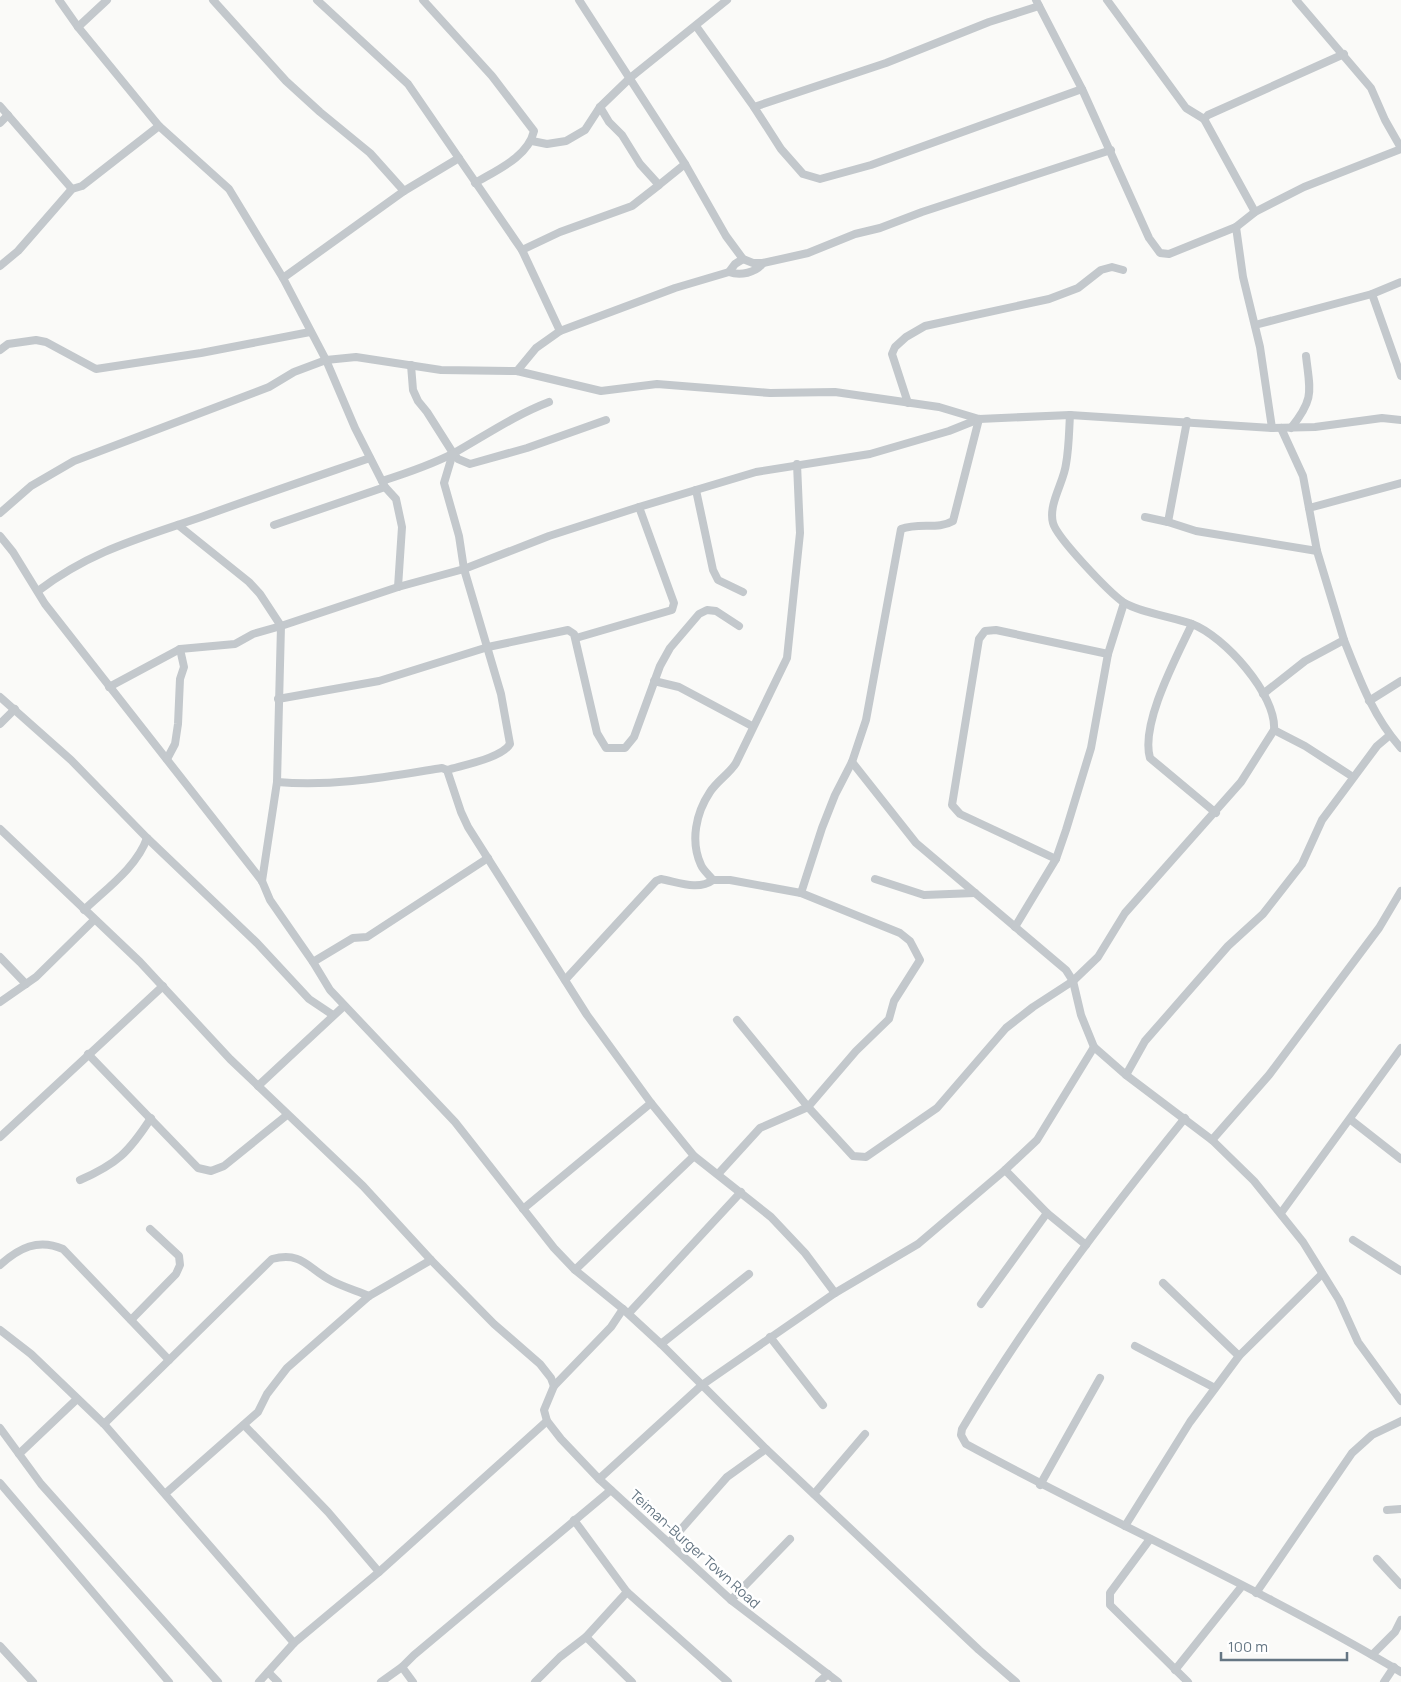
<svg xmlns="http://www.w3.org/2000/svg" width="1401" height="1682" font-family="Manrope,sans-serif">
<rect width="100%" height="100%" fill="#fafaf8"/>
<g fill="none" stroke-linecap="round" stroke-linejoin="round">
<!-- minor -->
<g stroke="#c3c8cc" stroke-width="8">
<polyline points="59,0 78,27 159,126 229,189 283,278 326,360 355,428 385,487 396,499 402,527 398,587"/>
<polyline points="213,0 286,81 320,112 370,153 404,191"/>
<polyline points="317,0 408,84 522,250 560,331 536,348 517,371"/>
<path d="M423 0 492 76 534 131C528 157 497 170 475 183"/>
<polyline points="579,0 685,164 726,236 743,259 753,263 763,263 808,253 855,234 880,228 922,212 1111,150"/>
<polyline points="1036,0 1082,89 1149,238 1160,253 1169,254 1236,227 1255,212 1304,187 1401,149"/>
<polyline points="1107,0 1186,108 1204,119"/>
<polyline points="1296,0 1371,88 1385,120 1401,148"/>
<polyline points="696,26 754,107 781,149 803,174 820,179 871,165 1082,89"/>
<polyline points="78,27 107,0"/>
<polyline points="0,106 72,189"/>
<polyline points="600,107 609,122 622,135 640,164 659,185 685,164"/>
<polyline points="754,107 886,63 989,22 1039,6"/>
<polyline points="0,123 8,115"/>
<polyline points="532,141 547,144 566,141 585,130 600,107 630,78 727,0"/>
<polyline points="1255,212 1204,119 1208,115 1344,54"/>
<polyline points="1236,227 1243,277 1260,347 1272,428"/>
<polyline points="522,250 560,232 632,206 659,185"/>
<polyline points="0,266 18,251 72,189 82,186 159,126"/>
<path d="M729 272C740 276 756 273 763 263"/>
<polyline points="283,278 404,191 459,158"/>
<polyline points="1372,294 1401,376"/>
<polyline points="1255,325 1372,294 1401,282"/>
<polyline points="560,331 675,288 729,272 735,264 743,259"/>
<polyline points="0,350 8,344 36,340 46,342 96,369 201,353 310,332"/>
<polyline points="411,365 413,390 418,401 427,412 453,453 458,459 470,464 527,448 606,420"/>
<polyline points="908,403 892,354 895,347 906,337 925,326 1049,299 1078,288 1101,270 1112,267 1123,270"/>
<path d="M1291 428C1315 398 1310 391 1306 356"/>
<path d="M382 481C407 473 431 465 454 453 486 435 515 415 549 402"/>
<polyline points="696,490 713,570 718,580 743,592"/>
<polyline points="1309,508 1401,483"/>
<polyline points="0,513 31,486 74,461 269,387 294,372 326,360 356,357 441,370 517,371 601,391 657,384 770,393 835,392 939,407 979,419 1070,415 1272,428 1315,427 1382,418 1401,420"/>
<polyline points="1145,517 1168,522 1187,421"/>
<polyline points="1168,522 1196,531 1317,551"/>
<polyline points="178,525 249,582 260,594 281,626 277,782 262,881"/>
<polyline points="274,525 385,487"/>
<polyline points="0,536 13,552 45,604 262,881 270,900 313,962 330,990 455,1122 554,1248 575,1270 623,1309 611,1327 554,1386"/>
<path d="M38 591C92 550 141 538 204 516 259 496 315 477 370 458"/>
<path d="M1192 624C1177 656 1140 724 1150 758L1216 813"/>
<polyline points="576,638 672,610 674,603 639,507"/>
<path d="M1344 640C1359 678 1373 717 1401 748"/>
<polyline points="654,681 679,687 752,726"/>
<polyline points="109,687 180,649 235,644 253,634 281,626 398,587 464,569 549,536 639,507 756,472 870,454 949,431 979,419"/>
<polyline points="1263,694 1305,661 1344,640 1317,551 1303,476 1281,428"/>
<polyline points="0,697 71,760 147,838 257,943 309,999 333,1015"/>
<polyline points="278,699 379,681 488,647 568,630 574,634 597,733 606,748 625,748 634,737 660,666 670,648 699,614 707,610 716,611 739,626"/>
<polyline points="1369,701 1401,681"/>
<polyline points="0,724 15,709"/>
<polyline points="1274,730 1305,746 1353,777"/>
<polyline points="167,759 175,744 178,724 180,679 184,667 180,649"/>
<polyline points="852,762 916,843 1066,970 1073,981 1081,1015 1094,1047 1126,1075 1212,1140 1254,1181 1303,1242 1339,1300 1358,1342 1401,1401"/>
<polyline points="447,770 461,812 468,827 587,1015 651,1103 694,1156 771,1217 805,1253 835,1293"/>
<path d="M277 782C334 787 386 777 442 768L447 770C463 765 502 758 510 744L501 694 464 569 459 536 444 483 453 453"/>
<polyline points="0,829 140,962 230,1059 363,1186 431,1260 494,1324 540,1364 551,1378 554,1386 544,1410 547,1421 561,1439 599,1479 731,1600 838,1682"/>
<polyline points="1056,859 960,814 952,805 979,639 985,631 996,630 1108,654"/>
<polyline points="875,879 924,895 975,893"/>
<path d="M801 893 822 828 835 795 852 762 866 720 901 529C919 522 938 530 953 521L979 419"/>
<path d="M84 910C106 889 137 867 147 838"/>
<polyline points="1015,927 1056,859 1066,830 1091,748 1108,654 1124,603"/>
<polyline points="0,957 26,984"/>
<polyline points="313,962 353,938 367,937 488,858"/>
<path d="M565 980 656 881 661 879C678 882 698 891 713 880"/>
<polyline points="0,1002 36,977 94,920"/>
<path d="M737 1020 808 1107 853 1156 866 1157 937 1108 1006 1028 1033 1007 1073 981 1098 957 1125 913 1241 782 1274 730C1277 695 1224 636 1192 624 1173 617 1138 612 1123 602 1109 592 1057 538 1053 523 1048 504 1064 482 1066 464 1069 448 1069 431 1070 415"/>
<polyline points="88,1054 198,1168 211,1171 224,1166 287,1115"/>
<polyline points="1126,1075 1145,1041 1228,946 1263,914 1302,864 1322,820 1377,746 1390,735"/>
<polyline points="258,1086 344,1006"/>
<path d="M1185 1118C1105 1217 1027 1319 962 1429L961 1435 966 1444C1110 1522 1260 1588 1401 1672"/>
<polyline points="1351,1120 1401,1159"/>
<polyline points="0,1137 163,986"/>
<polyline points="1212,1140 1269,1075 1379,928 1401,891"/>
<polyline points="1005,1170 1047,1213"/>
<path d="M719 1173 760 1128 808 1107 856 1051 889 1019 894 1001 920 960 910 941 900 933 801 893 730 880H713C709 875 703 870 701 865 690 841 696 813 710 792 717 781 729 774 736 763L787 658 800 533 797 464"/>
<path d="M80 1180C117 1164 129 1152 151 1118"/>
<polyline points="523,1209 651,1103"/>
<polyline points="1281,1213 1401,1048"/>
<polyline points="1353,1240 1401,1271"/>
<path d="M0 1265C19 1248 38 1238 63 1249L169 1360"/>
<polyline points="575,1270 694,1156"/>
<polyline points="1163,1283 1239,1356"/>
<polyline points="981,1304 1047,1213 1086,1245"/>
<polyline points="623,1309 661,1344 766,1449 979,1650 1016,1682"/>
<polyline points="629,1313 741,1192"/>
<polyline points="131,1320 176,1274 180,1265 179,1256 150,1229"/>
<polyline points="0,1330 31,1354 104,1424 294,1643"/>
<polyline points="770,1337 823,1405"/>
<polyline points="661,1344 749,1274"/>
<polyline points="1135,1346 1215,1388"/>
<path d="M104 1424 272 1259C303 1251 308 1269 332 1281 344 1287 357 1291 369 1296"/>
<polyline points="244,1425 328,1512 379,1572"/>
<polyline points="0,1428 41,1484 218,1682"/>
<polyline points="19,1454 77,1399"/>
<polyline points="599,1479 702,1385 835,1293 918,1244 1005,1170 1037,1140 1094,1047"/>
<polyline points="0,1483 169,1682"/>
<polyline points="1040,1485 1100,1378"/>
<polyline points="166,1493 258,1412 267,1394 287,1368 369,1296 431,1260"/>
<polyline points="814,1494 865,1434"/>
<polyline points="1387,1510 1401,1509"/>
<polyline points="574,1520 627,1592 728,1682"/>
<polyline points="1125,1526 1190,1422 1239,1356 1322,1274"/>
<polyline points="1150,1539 1110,1593 1110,1605 1188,1682"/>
<polyline points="669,1543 727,1477 766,1449"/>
<polyline points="1377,1559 1401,1585"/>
<polyline points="1256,1593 1352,1453 1372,1435 1401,1421"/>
<polyline points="731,1600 790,1539"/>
<polyline points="586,1637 632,1682"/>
<polyline points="0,1646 33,1682"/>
<polyline points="1372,1655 1395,1632 1401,1620"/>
<polyline points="1175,1670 1242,1586"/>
<polyline points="268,1672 278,1682"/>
<polyline points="259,1682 294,1643 379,1572 547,1421"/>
<polyline points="381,1682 402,1667"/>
<polyline points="413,1682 402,1667 414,1655 611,1490"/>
<polyline points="535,1682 560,1657 586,1637 627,1592"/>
<polyline points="819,1682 828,1674"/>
<polyline points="1384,1682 1394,1667"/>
</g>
</g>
<g text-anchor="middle" stroke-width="5" stroke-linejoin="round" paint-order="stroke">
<!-- street labels -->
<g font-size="14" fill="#657683" stroke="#fff">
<text transform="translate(695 1549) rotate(42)" y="5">Teiman-Burger Town Road</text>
</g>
</g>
<!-- scale -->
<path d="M1221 1652v8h126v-8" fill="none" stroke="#657683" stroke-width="2.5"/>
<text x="1228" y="1652" font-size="15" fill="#657683" stroke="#ffffff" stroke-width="4" paint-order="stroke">100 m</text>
</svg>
